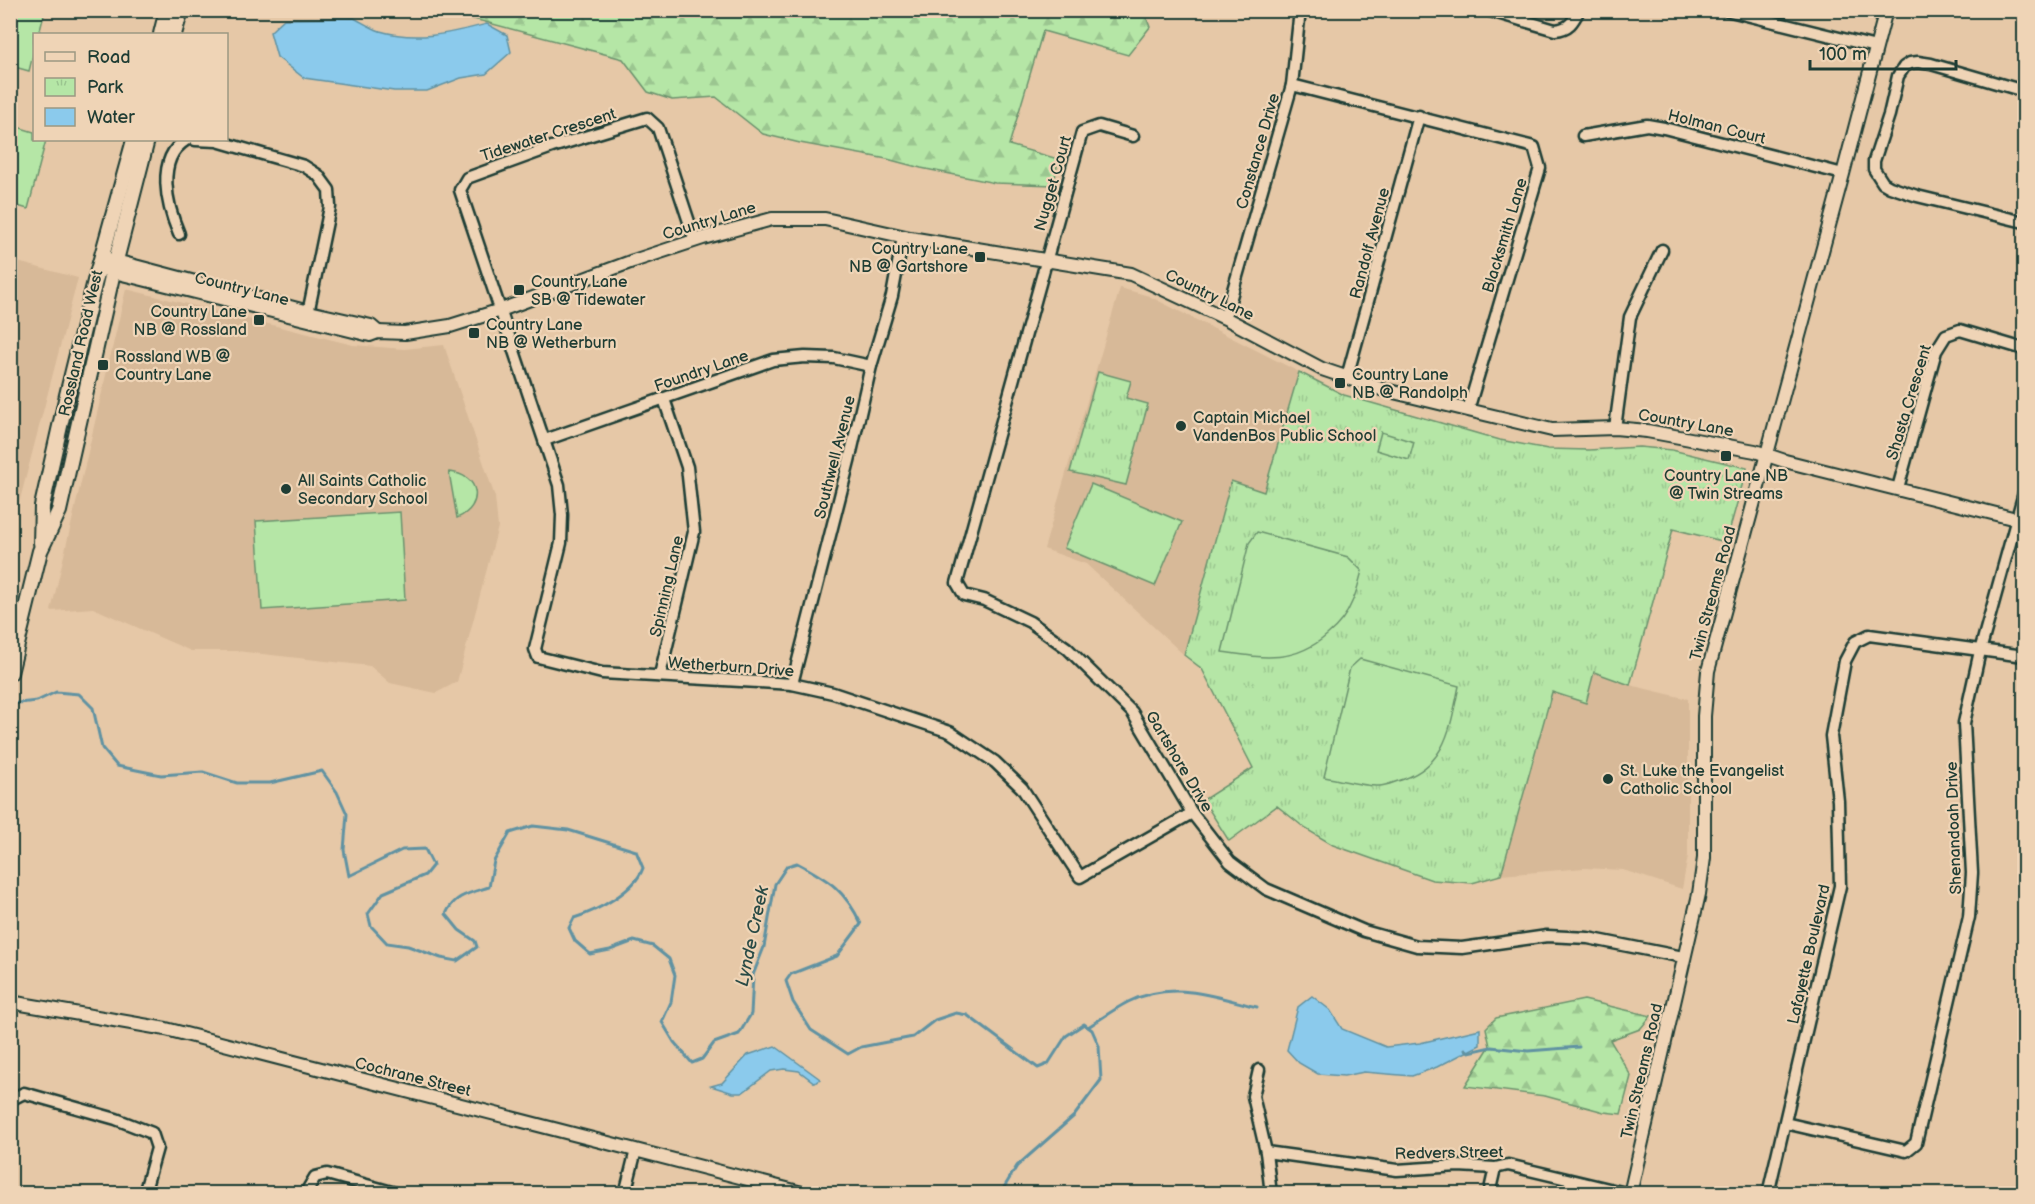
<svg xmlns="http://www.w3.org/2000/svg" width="2035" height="1204" font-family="'Balsamiq Sans',sans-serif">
<defs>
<pattern id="forest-firs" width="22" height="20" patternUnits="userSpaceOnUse" patternTransform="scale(1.5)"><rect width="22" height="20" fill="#b5e6a6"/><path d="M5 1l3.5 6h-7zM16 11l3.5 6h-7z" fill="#9bc690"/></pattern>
<pattern id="park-tufts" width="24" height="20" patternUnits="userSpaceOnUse" patternTransform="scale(1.5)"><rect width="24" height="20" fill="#b5e6a6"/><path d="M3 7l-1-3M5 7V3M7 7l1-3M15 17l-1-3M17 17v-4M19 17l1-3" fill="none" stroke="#9bc690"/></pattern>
</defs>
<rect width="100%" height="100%" fill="#e6c8a7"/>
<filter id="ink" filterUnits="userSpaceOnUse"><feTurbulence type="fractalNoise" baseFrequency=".0167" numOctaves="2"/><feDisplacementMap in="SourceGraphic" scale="12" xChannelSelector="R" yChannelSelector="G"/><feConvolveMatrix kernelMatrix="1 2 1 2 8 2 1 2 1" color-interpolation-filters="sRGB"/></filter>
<g filter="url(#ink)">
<!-- built -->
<g fill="#d7b998">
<polygon points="10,260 78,278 12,530 10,530"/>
<polygon points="1120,288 1149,296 1299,372 1264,492 1231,482 1184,655 1086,564 1044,549"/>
<polygon points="126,289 353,345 404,349 444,345 495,497 498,527 457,682 436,693 390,683 370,666 237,651 191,651 93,608 51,611"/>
<polygon points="1593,672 1630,685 1688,699 1688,856 1682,889 1623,870 1584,868 1501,875 1552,691"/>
</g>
<!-- forest -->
<g fill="url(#forest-firs)" stroke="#6a926d" stroke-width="1.5">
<polygon points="1146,10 1145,14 1150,27 1128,55 1043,31 1009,145 1058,159 1054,185 995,183 921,168 887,159 800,143 763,134 716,97 672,100 648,92 623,59 444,11"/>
<polygon points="1584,1000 1651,1016 1640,1029 1610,1040 1631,1076 1621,1114 1604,1112 1545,1096 1465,1086 1490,1046 1486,1028 1496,1018"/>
</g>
<!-- park -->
<g fill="url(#park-tufts)" stroke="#6a926d" stroke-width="1.5">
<polygon points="1098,372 1131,381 1126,398 1148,404 1126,485 1070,472"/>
<polygon points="1299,372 1344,395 1500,440 1548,449 1589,450 1639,447 1672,450 1747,468 1726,542 1673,529 1630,685 1594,672 1586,703 1552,692 1501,875 1472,883 1432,880 1333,845 1306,829 1277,806 1229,841 1203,800 1253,768 1202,669 1184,655 1231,481 1264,492"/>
</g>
<!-- pitch -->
<g fill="#b5e6a6" stroke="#6a926d" stroke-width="1.5">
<polygon points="10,11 45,11 39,34 34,34 34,51 29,71 11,66"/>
<polygon points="11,125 34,132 34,140 46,140 28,209 11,204"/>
<polygon points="1381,432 1414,442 1409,460 1376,450"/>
<path d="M449 472C480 474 485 506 457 518Z"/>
<polygon points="1091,484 1182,522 1155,586 1064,548"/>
<polygon points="400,512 405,600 262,610 256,521"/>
<path d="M1257 532 1348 557 1362 571C1359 581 1357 592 1352 602 1347 615 1338 626 1327 635 1294 664 1262 658 1222 652L1249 543Z"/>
<path d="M1360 659 1459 686C1450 729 1446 767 1398 781 1392 783 1385 786 1379 786 1363 786 1341 780 1324 777L1350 668Z"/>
</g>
<!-- water -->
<g fill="#8bcaec" stroke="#6092a2" stroke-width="1.5">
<path d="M354 18C362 22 371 28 380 31 417 42 451 33 487 24L507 35 511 52 486 74 461 78 427 91H394L304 78 277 57 270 32 284 19Z"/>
<polygon points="1312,996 1330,1010 1342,1029 1386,1047 1420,1043 1480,1029 1480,1045 1437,1067 1412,1076 1364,1072 1344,1076 1318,1074 1299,1063 1287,1050 1298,1007"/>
<polygon points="775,1046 820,1079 815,1083 799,1071 784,1069 771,1071 742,1093 733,1093 711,1086 722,1083 748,1055"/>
</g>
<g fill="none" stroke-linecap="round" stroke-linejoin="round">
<!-- stream -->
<g stroke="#6092a2" stroke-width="3">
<path d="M10 704 37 701 56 692 79 694 93 708 102 748 117 766 161 775 203 772 237 783H270L322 771 337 792 347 814 344 850 349 876 402 850 425 849 433 865 425 875 383 893 368 914 371 926 387 943 408 946 441 958 457 961 477 947 475 941 459 930 446 914C454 895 470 893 489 887L494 861 510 833 533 826 568 830 636 851 643 868C635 891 597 911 574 918L569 928 575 941 590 954 610 950 634 941 653 946 669 959 675 975 671 1002 662 1022 674 1042 692 1063 702 1059 714 1043 739 1034 751 1014 753 975 764 947 775 884 787 866 797 863C829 880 845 890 861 924L837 956 791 974 786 981 793 1002 811 1030 848 1054 861 1047 913 1037 935 1020 956 1013 967 1015 1038 1068 1048 1064 1066 1036 1084 1024 1092 1030 1099 1046 1101 1080 1074 1116 1017 1166 1000 1194"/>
<path d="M1088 1027C1101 1019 1114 1009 1128 1002 1173 980 1212 996 1257 1007"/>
<polyline points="1465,1049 1469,1052 1491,1047 1528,1051 1579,1047"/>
<polyline points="1063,1194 1067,1191 1083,1190 1086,1194"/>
</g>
<defs>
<g id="minor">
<path d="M1487 10 1555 30C1569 29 1573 22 1579 10"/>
<polyline points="1726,10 1876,47"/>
<polyline points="1292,85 1300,10"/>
<polyline points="2024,91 1931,64 1918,62 1910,63 1904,67 1898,76 1889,115 1874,161 1874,169 1883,183 1890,187 1917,196 2024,222"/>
<polyline points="1133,136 1099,126 1082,132 957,583 964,595 984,600 1030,622 1067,648 1132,712 1192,813 1230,862 1266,889 1364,931 1417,946 1462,948 1547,936 1588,938 1683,957"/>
<polyline points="1583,136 1647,125 1664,128 1843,174"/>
<polyline points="195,140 217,141 304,166 318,175 329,190 330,207 307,318"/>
<path d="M179 234C167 206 155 159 186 140"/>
<polyline points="695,240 658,128 647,118 552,147 467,178 460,190 559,485 562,515 561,543 535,649 538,657 602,673 792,684 833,693 950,732 995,762 1022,788 1080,877 1192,813"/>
<polyline points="1225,318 1292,85 1534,147 1540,168 1468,410"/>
<polyline points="1347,377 1419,116"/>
<polyline points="1615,428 1630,317 1662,250"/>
<polyline points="545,440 773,360 805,357 834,358 871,366"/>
<polyline points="1898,488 1936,351 1946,335 1960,330 2024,349"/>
<polyline points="660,675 694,532 687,467 664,399"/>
<polyline points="792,684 849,461 871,366 892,296 903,237"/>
<polyline points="1259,1070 1253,1096 1266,1152 1271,1194"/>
<polyline points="10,1100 24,1093 116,1119 152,1133 157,1148 144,1194"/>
<polyline points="1785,1123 1906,1151 1916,1143 1969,917 1972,873 1964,723 1980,651 2024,493"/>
<polyline points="1266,1152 1397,1170 1458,1166 1495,1168 1508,1165 1630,1194"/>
<polyline points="305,1194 315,1177 327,1174 399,1194"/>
<polyline points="625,1194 636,1150"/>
<polyline points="1489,1194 1495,1168"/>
<polyline points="1768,1194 1840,886 1838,801 1831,736 1845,661 1855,642 1869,635 2024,656"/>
</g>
<g id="tertiary">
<polyline points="108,259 309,312 371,326 378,332"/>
<polyline points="106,270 370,335 378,332 405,333 450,326 501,310 633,261 703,238 772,219 825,219 910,238 1131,274 1225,318 1322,369 1381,389 1468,410 1552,430 1615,428 1647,431 1755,451 1785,461 2024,521"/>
<polyline points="10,1002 166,1029 806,1194"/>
<polyline points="1630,1194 1699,894 1704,858 1704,716 1708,671 1843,174 1886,10"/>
</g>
<g id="secondary">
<polyline points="161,34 167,10"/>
<polyline points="174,34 181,10"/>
<polyline points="41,543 42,506 67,395 95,281 134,140"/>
<polyline points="10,673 40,551 59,511 113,272 147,140"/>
</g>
</defs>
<!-- minor casing -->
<use href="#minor" stroke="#1f3d34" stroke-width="15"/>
<!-- tertiary casing -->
<use href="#tertiary" stroke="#1f3d34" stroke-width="16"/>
<!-- secondary casing -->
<use href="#secondary" stroke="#1f3d34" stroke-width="18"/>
<!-- minor -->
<use href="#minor" stroke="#efd4b6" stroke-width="10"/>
<!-- tertiary -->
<use href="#tertiary" stroke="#efd4b6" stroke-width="12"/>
<!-- secondary -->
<use href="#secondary" stroke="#efd4b6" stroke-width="14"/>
</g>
</g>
<!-- markers -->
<g fill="#1f3d34" stroke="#efd4b6" stroke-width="2">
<rect x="974" y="251" width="12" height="12" rx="3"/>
<rect x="513" y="284" width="12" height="12" rx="3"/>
<rect x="253" y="314" width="12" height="12" rx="3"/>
<rect x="468" y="327" width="12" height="12" rx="3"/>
<rect x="97" y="359" width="12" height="12" rx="3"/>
<rect x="1334" y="377" width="12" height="12" rx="3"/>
<circle cx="1181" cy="426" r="6"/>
<rect x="1720" y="450" width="12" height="12" rx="3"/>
<circle cx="286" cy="489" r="6"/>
<circle cx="1608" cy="779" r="6"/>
</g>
<g text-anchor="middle" stroke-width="4.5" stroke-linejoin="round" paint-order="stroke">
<!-- street labels -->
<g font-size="16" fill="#1f3d34" stroke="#efd4b6">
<text transform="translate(1717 126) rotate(14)" y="6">Holman Court</text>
<text transform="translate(548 134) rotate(-18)" y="6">Tidewater Crescent</text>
<text transform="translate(1257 151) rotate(-74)" y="6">Constance Drive</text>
<text transform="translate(1052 183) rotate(-74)" y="6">Nugget Court</text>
<text transform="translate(709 220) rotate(-17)" y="6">Country Lane</text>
<text transform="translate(1504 235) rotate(-73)" y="6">Blacksmith Lane</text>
<text transform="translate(1369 243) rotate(-75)" y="6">Randolf Avenue</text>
<text transform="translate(242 288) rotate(14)" y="6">Country Lane</text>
<text transform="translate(1210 294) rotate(26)" y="6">Country Lane</text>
<text transform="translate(80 343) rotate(-77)" y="6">Rossland Road West</text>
<text transform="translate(701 370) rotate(-19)" y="6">Foundry Lane</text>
<text transform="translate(1908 402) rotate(-73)" y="6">Shasta Crescent</text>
<text transform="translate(1686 422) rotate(10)" y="6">Country Lane</text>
<text transform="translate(834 457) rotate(-76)" y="6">Southwell Avenue</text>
<text transform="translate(666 586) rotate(-77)" y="6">Spinning Lane</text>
<text transform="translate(1712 593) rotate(-75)" y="6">Twin Streams Road</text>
<text transform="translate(731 666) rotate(4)" y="6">Wetherburn Drive</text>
<text transform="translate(1180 761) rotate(59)" y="6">Gartshore Drive</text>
<text transform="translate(1953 828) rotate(-92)" y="6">Shenandoah Drive</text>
<text transform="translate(1808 954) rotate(-77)" y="6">Lafayette Boulevard</text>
<text transform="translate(1641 1071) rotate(-77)" y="6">Twin Streams Road</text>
<text transform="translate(413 1076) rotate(14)" y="6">Cochrane Street</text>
<text transform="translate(1449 1152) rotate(-1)" y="6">Redvers Street</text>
</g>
<!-- poi labels -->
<g font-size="16" fill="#1f3d34" stroke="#efd4b6" text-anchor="start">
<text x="968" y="254" text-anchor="end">Country Lane<tspan x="968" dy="18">NB @ Gartshore</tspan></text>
<text x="531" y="287">Country Lane<tspan x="531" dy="18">SB @ Tidewater</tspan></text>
<text x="247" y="317" text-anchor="end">Country Lane<tspan x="247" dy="18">NB @ Rossland</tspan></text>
<text x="486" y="330">Country Lane<tspan x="486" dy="18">NB @ Wetherburn</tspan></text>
<text x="115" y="362">Rossland WB @<tspan x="115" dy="18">Country Lane</tspan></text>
<text x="1352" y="380">Country Lane<tspan x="1352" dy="18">NB @ Randolph</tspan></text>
<text x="1193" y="423">Captain Michael<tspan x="1193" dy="18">VandenBos Public School</tspan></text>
<text x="1726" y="481" text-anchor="middle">Country Lane NB<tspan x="1726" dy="18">@ Twin Streams</tspan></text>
<text x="298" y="486">All Saints Catholic<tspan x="298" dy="18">Secondary School</tspan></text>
<text x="1620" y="776">St. Luke the Evangelist<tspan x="1620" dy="18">Catholic School</tspan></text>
</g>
<!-- water labels -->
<g font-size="18" font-style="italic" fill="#2a4b46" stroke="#efd4b6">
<text transform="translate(752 936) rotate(-78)" y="6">Lynde Creek</text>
</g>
</g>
<!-- margin -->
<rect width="2035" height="1204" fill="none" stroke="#efd4b6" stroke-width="36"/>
<rect x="18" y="18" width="1999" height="1168" fill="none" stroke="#1f3d34" stroke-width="2" filter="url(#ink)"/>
<!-- legend -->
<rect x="33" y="33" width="195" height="108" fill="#efd4b6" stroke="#9c9882" stroke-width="1.5"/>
<rect x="45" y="52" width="30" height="9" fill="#efd4b6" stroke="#9c9882" stroke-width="1.5"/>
<text x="87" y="63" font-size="18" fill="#1f3d34">Road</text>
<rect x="45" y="78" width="30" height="18" fill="url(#park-tufts)" stroke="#9c9882" stroke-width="1.5"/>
<text x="87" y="93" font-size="18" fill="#1f3d34">Park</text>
<rect x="45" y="108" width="30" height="18" fill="#8bcaec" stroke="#9c9882" stroke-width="1.5"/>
<text x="87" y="123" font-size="18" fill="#1f3d34">Water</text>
<!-- scale -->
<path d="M1810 60v9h146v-9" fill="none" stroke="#1f3d34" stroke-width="3"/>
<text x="1819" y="60" font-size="18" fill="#1f3d34" stroke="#efd4b6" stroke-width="4.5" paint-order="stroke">100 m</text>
</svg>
